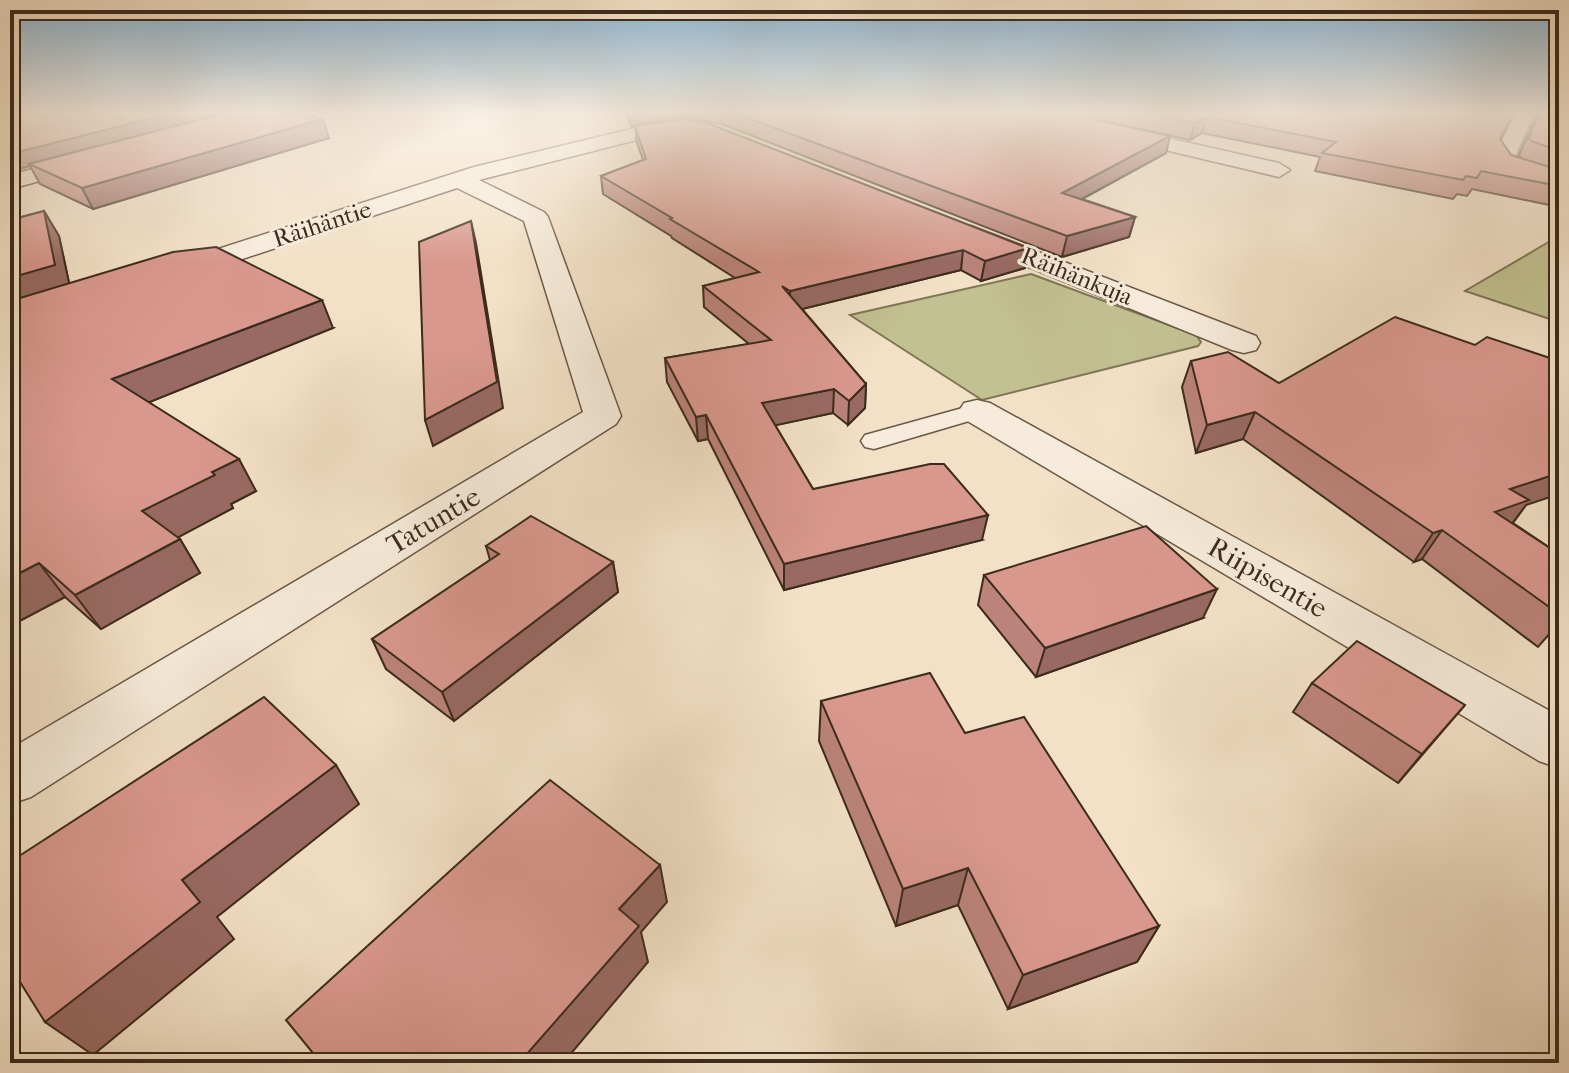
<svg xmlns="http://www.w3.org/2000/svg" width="1569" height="1073" font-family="'IM FELL French Canon',serif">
<rect width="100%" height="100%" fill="#f3e1c7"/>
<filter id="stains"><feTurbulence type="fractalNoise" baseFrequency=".0025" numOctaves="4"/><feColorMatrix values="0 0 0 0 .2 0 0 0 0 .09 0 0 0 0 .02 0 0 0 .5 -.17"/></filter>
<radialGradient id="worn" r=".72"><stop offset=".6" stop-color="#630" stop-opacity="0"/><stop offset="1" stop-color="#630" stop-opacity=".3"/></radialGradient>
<!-- green -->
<g fill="#c2c191" stroke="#7f7656" stroke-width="2">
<polygon points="1559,236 1559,322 1465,291"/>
<polygon points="1031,274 1196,335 1201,342 1198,346 982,400 850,315"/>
</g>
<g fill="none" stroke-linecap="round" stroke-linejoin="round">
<defs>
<polygon id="service" points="977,404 986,406 989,411 986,416 874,449 865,447 861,441 865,435"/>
<g id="minor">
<polygon points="1020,112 1052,112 1279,163 1290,170 1279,177 1022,116"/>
<polygon points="1517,112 1535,112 1516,155 1519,161 1559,175 1559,190 1502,170 1494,155"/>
<polygon points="694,122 701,124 704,128 701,132 656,135 479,180 544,212 548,217 621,416 616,424 31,797 10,804 10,749 583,412 524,221 457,188 182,279 172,282 162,279 158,273 162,267 474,167 656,123"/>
<polygon points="971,226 1256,336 1260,343 1256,350 1244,353 1232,350 962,240 958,234 962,228"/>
<polygon points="977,400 990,403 1559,716 1559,768 1539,761 964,419 959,411 964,403"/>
</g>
<polygon id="primary" points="92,153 103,160 100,165 10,189 10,175"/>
</defs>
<!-- service casing -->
<use href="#service" stroke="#6a5847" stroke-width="3"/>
<!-- minor casing -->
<use href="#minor" stroke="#6a5847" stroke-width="3"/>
<!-- primary casing -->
<use href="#primary" stroke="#3c2b1c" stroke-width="3"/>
<!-- service -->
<use href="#service" fill="#f7ecdb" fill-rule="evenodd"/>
<!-- minor -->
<use href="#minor" fill="#f7ecdb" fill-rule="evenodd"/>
<!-- primary -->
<use href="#primary" fill="#f3e1c7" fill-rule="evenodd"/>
</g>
<!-- wall -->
<g fill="#bb837a" stroke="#3c2b1c" stroke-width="2">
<polygon points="10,112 329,138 93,209 40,184 30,166 13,171 10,170"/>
<polygon points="626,112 1062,112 1170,136 1166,153 1082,199 1135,217 1129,237 1062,257 722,124 684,117 631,126"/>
<polygon points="1064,112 1514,112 1500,139 1511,155 1521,158 1519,155 1538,113 1537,112 1559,112 1559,207 1472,189 1467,196 1457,194 1453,199 1315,171 1320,157 1202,133 1190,140"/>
<polygon points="635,126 1028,248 1025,268 981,281 961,270 802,309 866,384 865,408 848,425 833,413 775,425 813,489 982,540 784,590 708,439 698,441 667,382 665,358 749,344 704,307 703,286 735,278 672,238 671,236 603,194 601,176 643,160 637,143"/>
<polygon points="44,211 59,236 69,283 333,328 149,402 256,491 231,504 233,508 177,537 180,539 200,573 101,629 65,597 10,626 10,220"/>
<polygon points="1191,361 1279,383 1526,505 1513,523 1559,554 1559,623 1538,647 1422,559 1414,562 1243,439 1196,453 1182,387"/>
<polygon points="486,546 613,562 618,592 454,721 386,669 372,639 490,560"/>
<polygon points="984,575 1203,618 1036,677 978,605"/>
<polygon points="1312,683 1440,734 1398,783 1293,712"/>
<polygon points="821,701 965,733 1159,926 1137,962 1008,1009 958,905 896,926 819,741"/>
</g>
<!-- shaded-wall -->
<g fill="#986a63" stroke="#3c2b1c" stroke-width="2">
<polygon points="176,112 229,112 29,164 30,166 13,171 10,166 10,154"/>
<polygon points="629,112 683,112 684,117 631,126"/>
<polygon points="1207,117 1202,133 1190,140 1195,123"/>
<polygon points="323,119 329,138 93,209 82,188"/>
<polygon points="1170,136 1166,153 1058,212 1062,193"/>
<polygon points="44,211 59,236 71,292 10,312 10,278"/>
<polygon points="1135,217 1129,237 1062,257 1067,236"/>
<polygon points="471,221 476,243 503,408 433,446 425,420"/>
<polygon points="1028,248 1025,268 981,281 985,261"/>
<polygon points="963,250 961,270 790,312 790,291"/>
<polygon points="322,300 333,328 130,410 112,379"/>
<polygon points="866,384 865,408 848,425 849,401"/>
<polygon points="834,389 833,413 763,428 762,403"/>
<polygon points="1255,412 1243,439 1196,453 1207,425"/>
<polygon points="706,415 708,439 698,441 696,417"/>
<polygon points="239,459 256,491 231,504 233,508 164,545 142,511 212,472"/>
<polygon points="1559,473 1559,494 1526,505 1508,529 1489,517 1510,489"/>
<polygon points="988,515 982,540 784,590 784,564"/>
<polygon points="1442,530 1422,559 1414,562 1433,533"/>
<polygon points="180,539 200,573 101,629 75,595"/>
<polygon points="613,562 618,592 454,721 442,692"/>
<polygon points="39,563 65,597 10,626 10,578"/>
<polygon points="1217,589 1203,618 1036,677 1045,648"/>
<polygon points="1465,705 1440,734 1398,783 1422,754"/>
<polygon points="336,765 359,804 217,917 234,939 93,1055 45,1022 182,880"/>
<polygon points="660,865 667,902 641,932 648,962 563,1063 519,1063 619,909"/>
<polygon points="968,868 958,905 896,926 903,889"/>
<polygon points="1159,926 1137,962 1008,1009 1023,975"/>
</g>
<!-- building -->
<g fill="#d9988e" stroke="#3c2b1c" stroke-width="2">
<polygon points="10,112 176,112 10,154"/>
<polygon points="229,112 289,112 323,119 82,188 29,164"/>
<polygon points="731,112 1062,112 1170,136 1062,193 1135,217 1067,236"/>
<polygon points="1141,112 1514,112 1500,139 1511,155 1559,170 1559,186 1481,171 1477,178 1466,176 1463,180 1322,153 1336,142 1207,117 1195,123"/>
<polygon points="1540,112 1559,112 1559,151 1531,141 1529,138"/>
<polygon points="683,119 707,123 1028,248 985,261 963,250 790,291 782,286 866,384 849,401 834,389 762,403 813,489 930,464 944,464 988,515 784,564 706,415 696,417 665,358 771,340 703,286 759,272 670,219 672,218 601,176 646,159 635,126"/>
<polygon points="44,211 55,265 10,278 10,220"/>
<polygon points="471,221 497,382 425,420 419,242"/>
<polygon points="216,247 322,300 112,379 239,459 212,472 215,475 142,511 180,539 75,595 39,563 10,578 10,368 15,366 10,362 10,301 173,252"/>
<polygon points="1395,317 1475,345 1487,337 1559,361 1559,473 1510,489 1529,500 1495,512 1559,554 1559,614 1442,530 1433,533 1255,412 1207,425 1191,361 1228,352 1279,383"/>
<polygon points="531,516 613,562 442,692 372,639 499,554 486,546"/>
<polygon points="1146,526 1217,589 1045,648 984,575"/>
<polygon points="1357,641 1465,705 1422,754 1312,683"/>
<polygon points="930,673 965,733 1024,717 1159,926 1023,975 968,868 903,889 821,701"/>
<polygon points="264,697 336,765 182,880 200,902 45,1022 10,966 10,862"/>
<polygon points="550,780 660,865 619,909 639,926 519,1063 321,1063 286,1020"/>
</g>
<!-- sky -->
<linearGradient id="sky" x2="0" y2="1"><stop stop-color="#8bb7d8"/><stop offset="0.43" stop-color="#faf2e6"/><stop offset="1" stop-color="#faf2e6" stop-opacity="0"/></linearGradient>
<rect width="1569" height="262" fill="url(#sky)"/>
<g text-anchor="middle" stroke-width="6" stroke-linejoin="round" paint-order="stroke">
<!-- far-street labels -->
<g font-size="24" fill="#3c2b1c" stroke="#f7ecdb">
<text transform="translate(322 224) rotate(-18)" y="8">Räihäntie</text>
<text transform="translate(1077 276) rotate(22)" y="8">Räihänkuja</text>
</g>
<!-- street labels -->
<g font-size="28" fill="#3c2b1c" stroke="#f7ecdb">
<text transform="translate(433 520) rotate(-31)" y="10">Tatuntie</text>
<text transform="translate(1268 577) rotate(30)" y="10">Riipisentie</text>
</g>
</g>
<!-- margin -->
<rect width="1569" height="1073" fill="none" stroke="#f3e1c7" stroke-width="40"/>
<rect x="12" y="12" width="1545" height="1049" fill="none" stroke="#3c2b1c" stroke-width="4"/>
<rect x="20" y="20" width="1529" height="1033" fill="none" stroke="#3c2b1c" stroke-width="2"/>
<rect width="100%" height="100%" filter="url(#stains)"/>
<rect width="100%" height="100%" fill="url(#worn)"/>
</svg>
